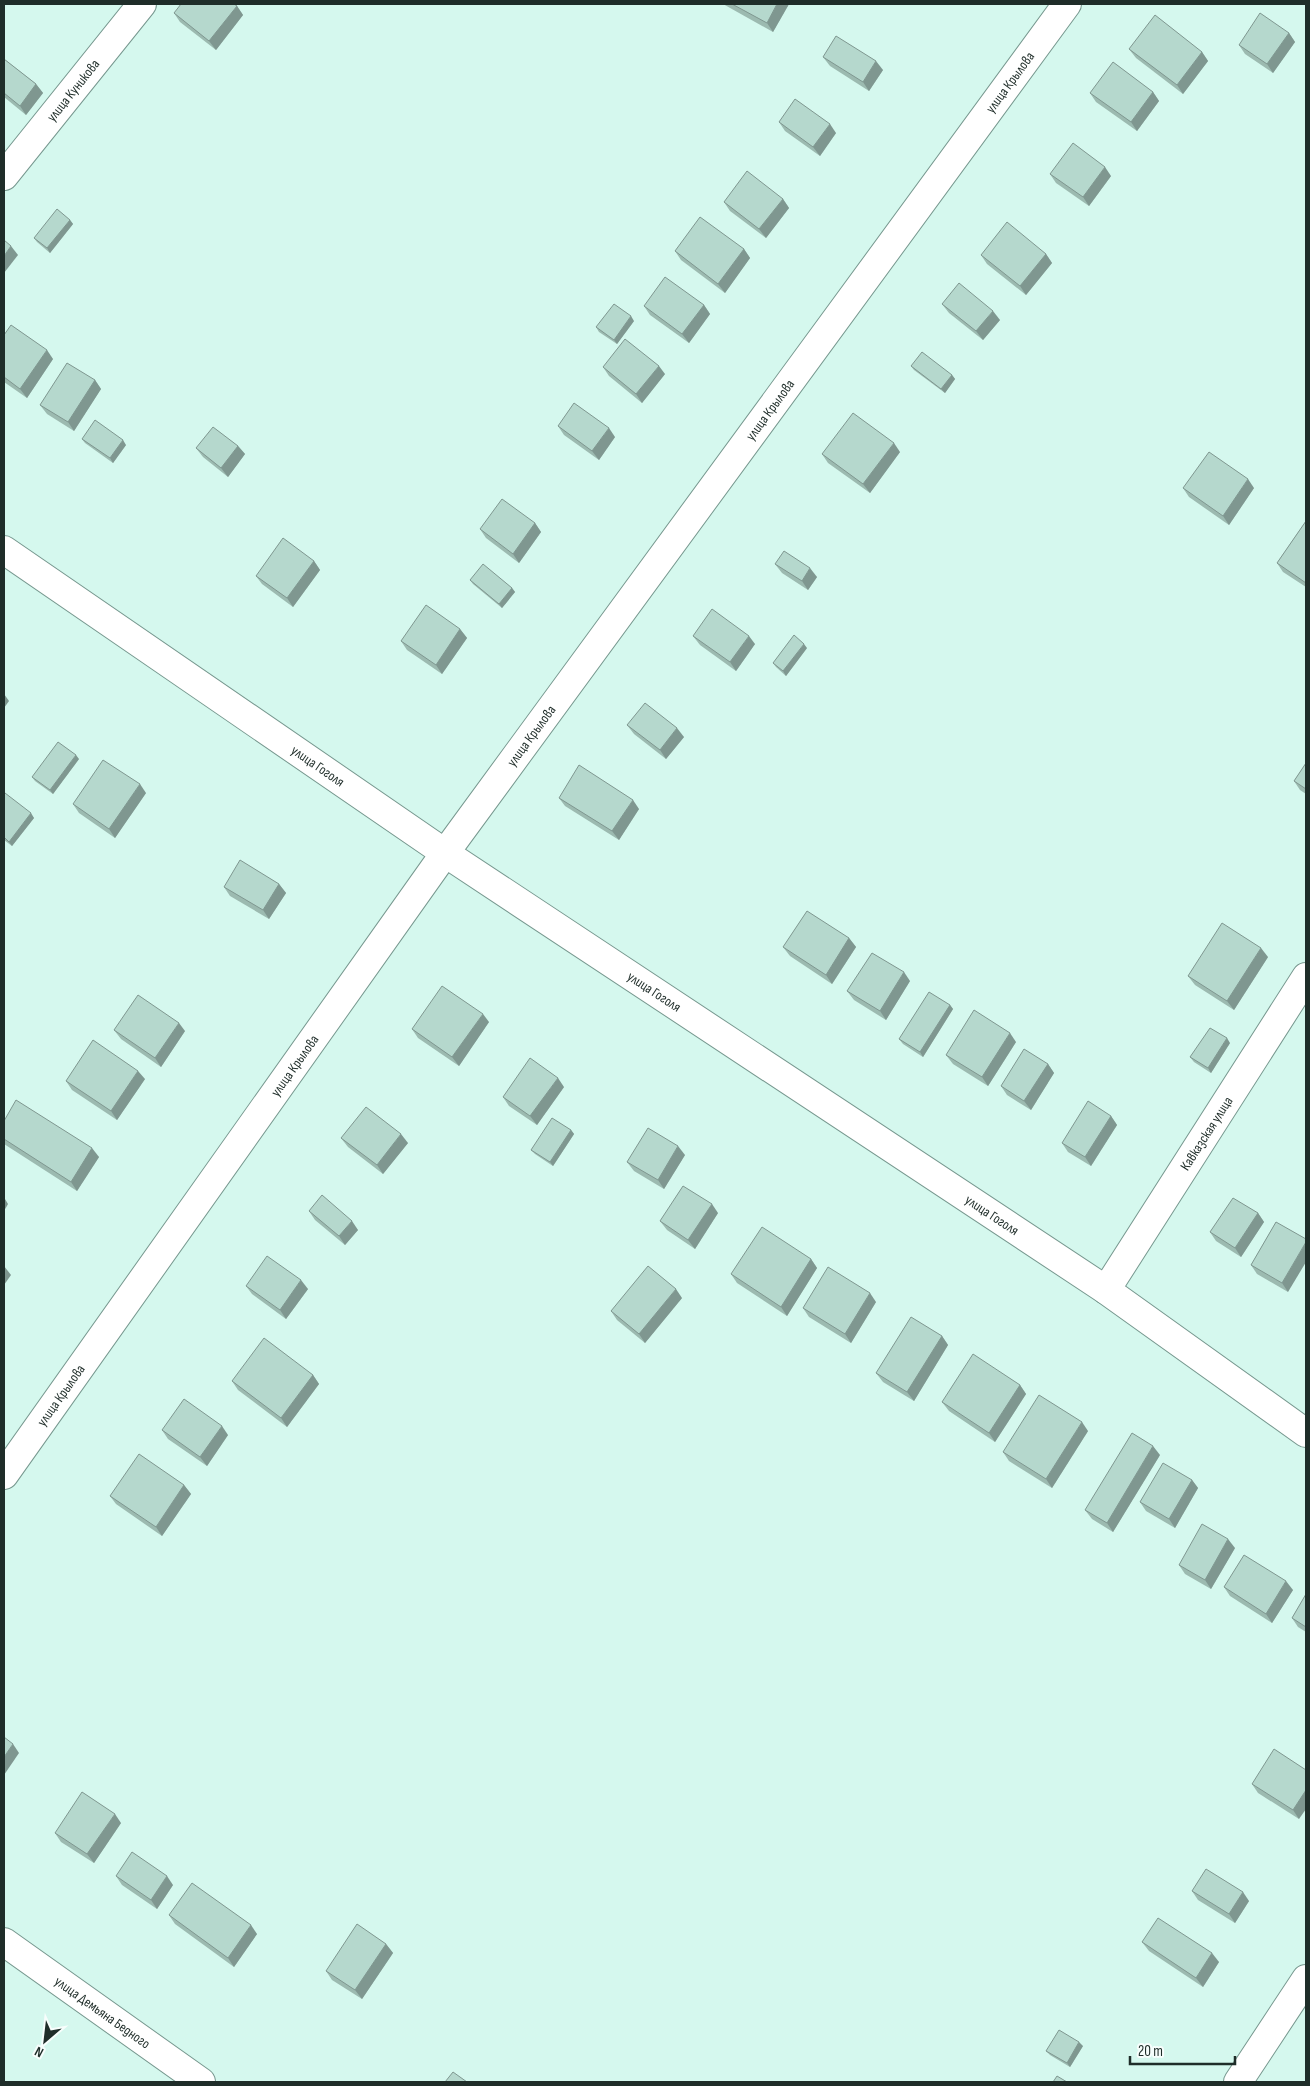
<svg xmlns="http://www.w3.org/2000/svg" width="1310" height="2086" font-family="'Sofia Sans Condensed',sans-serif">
<rect width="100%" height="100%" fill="#d5f8ee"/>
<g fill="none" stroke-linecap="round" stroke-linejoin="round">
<defs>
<g id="minor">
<path id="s1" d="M4 176 142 4"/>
<path id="s2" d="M4 550 445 853 1106 1290 1306 1433"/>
<path id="s3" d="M1106 1290 1306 977"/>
<path id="s4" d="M4 1475 445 853 1067 4"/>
<path id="s5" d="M4 1942 201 2082"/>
<polyline points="1238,2082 1306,1979"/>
</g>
</defs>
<!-- minor casing -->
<use href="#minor" stroke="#77988f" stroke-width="30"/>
<!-- minor -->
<use href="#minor" stroke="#fff" stroke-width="28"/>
</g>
<!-- wall -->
<g fill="#9cbab0">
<polygon points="723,4 789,4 773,32"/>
<polygon points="237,6 243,15 216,50 180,22 174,13"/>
<polygon points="1289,33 1295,42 1273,73 1245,54 1239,45"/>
<polygon points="1129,49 1202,52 1208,61 1183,94 1136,58"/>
<polygon points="823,57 883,70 869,91 830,66"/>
<polygon points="4,59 36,84 43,93 26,115 4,97"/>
<polygon points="1153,92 1159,101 1137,131 1096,102 1090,93"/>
<polygon points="779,122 836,133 820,156 785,131"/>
<polygon points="1050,174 1111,176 1089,206 1056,183"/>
<polygon points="783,199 789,208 766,238 730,211 724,202"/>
<polygon points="70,220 73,224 50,253 37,242 34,238"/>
<polygon points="744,249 750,258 725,293 681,260 675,251"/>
<polygon points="1046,254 1052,263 1026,295 987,264 981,255"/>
<polygon points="942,304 1000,320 983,340 949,313"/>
<polygon points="704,305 710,314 689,343 650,315 644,306"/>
<polygon points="634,321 617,344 599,332 596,327"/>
<polygon points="4,335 53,359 27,398 4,382"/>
<polygon points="911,366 952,375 955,379 945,393 914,370"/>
<polygon points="603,367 665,374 642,403 609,376"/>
<polygon points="95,380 101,389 74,431 47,414 40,405"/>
<polygon points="558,426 615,437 599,460 564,435"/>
<polygon points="82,439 126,445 113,463 85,443"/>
<polygon points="238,446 245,454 228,477 203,457 196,448"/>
<polygon points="900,452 870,493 828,463 822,454"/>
<polygon points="1183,488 1254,488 1229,525 1189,497"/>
<polygon points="1306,521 1306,587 1283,572 1277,563"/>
<polygon points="535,523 541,532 519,563 486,538 480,529"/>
<polygon points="314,561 320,570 293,607 262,584 256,576"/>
<polygon points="775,564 817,577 808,590 782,573"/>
<polygon points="470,580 512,588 515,592 502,608 473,584"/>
<polygon points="460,629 467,638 442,674 407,650 401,641"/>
<polygon points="693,636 755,644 736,671 700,645"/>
<polygon points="807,648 786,676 776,667 773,663"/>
<polygon points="627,725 684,737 666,759 634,734"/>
<polygon points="79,759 53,794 35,781 32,777"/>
<polygon points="1306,763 1306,794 1300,790 1294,781"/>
<polygon points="146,793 115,838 79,813 73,804"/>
<polygon points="4,795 34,818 12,846 4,840"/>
<polygon points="559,798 639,809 619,840 565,806"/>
<polygon points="279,884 286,893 269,919 230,896 224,887"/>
<polygon points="849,938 856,947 832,984 790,956 783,947"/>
<polygon points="1268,957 1234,1010 1195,985 1188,976"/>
<polygon points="910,981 886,1020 854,1000 847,991"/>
<polygon points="950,1005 953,1009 923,1057 903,1044 899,1039"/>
<polygon points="489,1022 459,1066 418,1038 412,1029"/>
<polygon points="114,1030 185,1031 161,1067 121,1039"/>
<polygon points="1016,1042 988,1086 953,1064 946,1055"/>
<polygon points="1230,1043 1211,1073 1194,1062 1190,1057"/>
<polygon points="1048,1064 1054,1073 1031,1110 1007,1095 1001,1086"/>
<polygon points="145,1079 117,1120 72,1090 66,1081"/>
<polygon points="564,1087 537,1125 509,1106 503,1097"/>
<polygon points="1111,1116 1117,1125 1091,1166 1068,1152 1062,1143"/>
<polygon points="4,1121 99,1157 77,1191 4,1144"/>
<polygon points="571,1130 574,1134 553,1166 535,1154 531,1150"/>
<polygon points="341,1138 408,1143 383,1174 348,1147"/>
<polygon points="685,1155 664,1189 634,1171 627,1162"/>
<polygon points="309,1211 358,1230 345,1245 315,1220"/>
<polygon points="718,1213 695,1249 667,1230 660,1221"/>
<polygon points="1258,1213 1264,1222 1241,1257 1216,1241 1210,1232"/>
<polygon points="1276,1222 1288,1292 1257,1274 1251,1265"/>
<polygon points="811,1259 817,1268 787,1316 737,1283 731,1274"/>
<polygon points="246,1286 308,1289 286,1319 252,1294"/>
<polygon points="682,1298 645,1343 617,1320 611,1311"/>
<polygon points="876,1302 851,1343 809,1317 803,1308"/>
<polygon points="942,1336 948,1345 914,1401 883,1382 876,1373"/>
<polygon points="313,1375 319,1384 287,1427 238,1390 232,1381"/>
<polygon points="1020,1385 1026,1394 995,1442 949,1411 942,1402"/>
<polygon points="162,1430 228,1435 207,1466 168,1439"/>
<polygon points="1088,1431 1052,1488 1009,1461 1003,1452"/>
<polygon points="1160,1455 1113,1532 1092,1519 1085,1510"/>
<polygon points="1192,1480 1198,1488 1175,1528 1146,1511 1140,1502"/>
<polygon points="184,1485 191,1494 162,1536 116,1504 110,1496"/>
<polygon points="1235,1548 1211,1589 1185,1574 1179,1565"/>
<polygon points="1224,1587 1293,1590 1272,1623 1230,1596"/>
<polygon points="1306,1594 1306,1632 1298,1627 1292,1618"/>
<polygon points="1306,1770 1299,1819 1258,1793 1252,1784"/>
<polygon points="121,1823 94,1863 61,1842 55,1833"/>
<polygon points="116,1876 173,1885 157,1909 122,1885"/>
<polygon points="1192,1891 1249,1901 1235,1923 1198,1900"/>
<polygon points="169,1915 257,1934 234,1967 175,1924"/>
<polygon points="1142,1942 1219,1962 1203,1987 1149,1951"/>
<polygon points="386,1944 393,1953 362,1999 332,1980 326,1971"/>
<polygon points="1083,2046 1070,2067 1050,2055 1046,2051"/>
</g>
<!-- shaded-wall -->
<g fill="#7f9790">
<polygon points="777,4 789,4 773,32 767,23"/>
<polygon points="237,6 243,15 216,50 209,41"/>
<polygon points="1289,33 1295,42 1273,73 1267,64"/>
<polygon points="1202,52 1208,61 1183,94 1177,85"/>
<polygon points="876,61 883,70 869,91 863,82"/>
<polygon points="36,84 43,93 26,115 20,106"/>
<polygon points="1153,92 1159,101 1137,131 1131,122"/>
<polygon points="830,124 836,133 820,156 813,147"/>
<polygon points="1105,167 1111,176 1089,206 1083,197"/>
<polygon points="783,199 789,208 766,238 759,229"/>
<polygon points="70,220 73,224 50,253 47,248"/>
<polygon points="11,246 18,255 4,273 4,256"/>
<polygon points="744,249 750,258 725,293 718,284"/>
<polygon points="1046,254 1052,263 1026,295 1020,286"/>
<polygon points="704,305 710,314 689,343 682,334"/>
<polygon points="993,311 1000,320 983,340 976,331"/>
<polygon points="631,316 634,321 617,344 614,340"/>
<polygon points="47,350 53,359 27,398 20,389"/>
<polygon points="659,366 665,374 642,403 636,394"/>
<polygon points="952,375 955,379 945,393 941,389"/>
<polygon points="95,380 101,389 74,431 68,422"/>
<polygon points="609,428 615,437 599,460 592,451"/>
<polygon points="123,440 126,445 113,463 110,458"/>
<polygon points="894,443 900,452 870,493 863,484"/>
<polygon points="238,446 245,454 228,477 221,468"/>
<polygon points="1248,479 1254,488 1229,525 1223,516"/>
<polygon points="535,523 541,532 519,563 513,554"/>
<polygon points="314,561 320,570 293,607 287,598"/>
<polygon points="810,568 817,577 808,590 802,581"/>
<polygon points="512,588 515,592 502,608 499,604"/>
<polygon points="460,629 467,638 442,674 436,665"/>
<polygon points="749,636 755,644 736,671 730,662"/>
<polygon points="804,644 807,648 786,676 783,671"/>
<polygon points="4,694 9,701 4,708"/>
<polygon points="677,728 684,737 666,759 660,750"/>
<polygon points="76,755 79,759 53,794 50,790"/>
<polygon points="140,784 146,793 115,838 109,829"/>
<polygon points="633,800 639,809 619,840 612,831"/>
<polygon points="31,813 34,818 12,846 9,842"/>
<polygon points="279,884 286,893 269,919 263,910"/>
<polygon points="849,938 856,947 832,984 826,975"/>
<polygon points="1261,948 1268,957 1234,1010 1227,1001"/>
<polygon points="904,972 910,981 886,1020 880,1011"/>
<polygon points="950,1005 953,1009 923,1057 920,1052"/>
<polygon points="483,1014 489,1022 459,1066 452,1057"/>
<polygon points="179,1023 185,1031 161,1067 155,1058"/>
<polygon points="1010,1033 1016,1042 988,1086 982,1077"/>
<polygon points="1227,1038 1230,1043 1211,1073 1208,1068"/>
<polygon points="1048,1064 1054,1073 1031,1110 1024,1101"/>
<polygon points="138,1071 145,1079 117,1120 111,1111"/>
<polygon points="558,1078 564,1087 537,1125 530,1116"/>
<polygon points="1111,1116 1117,1125 1091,1166 1085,1157"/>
<polygon points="571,1130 574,1134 553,1166 550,1162"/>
<polygon points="401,1134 408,1143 383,1174 377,1165"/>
<polygon points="678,1146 685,1155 664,1189 658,1180"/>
<polygon points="92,1148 99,1157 77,1191 71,1182"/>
<polygon points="5,1199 8,1204 4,1211 4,1201"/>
<polygon points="712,1204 718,1213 695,1249 688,1240"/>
<polygon points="1258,1213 1264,1222 1241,1257 1235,1248"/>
<polygon points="352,1221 358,1230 345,1245 339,1236"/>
<polygon points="1306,1242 1306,1262 1288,1292 1282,1283"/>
<polygon points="811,1259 817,1268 787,1316 781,1307"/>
<polygon points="4,1266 11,1275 4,1285"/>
<polygon points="301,1280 308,1289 286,1319 280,1310"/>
<polygon points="676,1289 682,1298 645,1343 639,1334"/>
<polygon points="870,1293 876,1302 851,1343 845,1334"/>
<polygon points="942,1336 948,1345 914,1401 907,1392"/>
<polygon points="313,1375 319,1384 287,1427 281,1418"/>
<polygon points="1020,1385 1026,1394 995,1442 989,1433"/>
<polygon points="1082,1422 1088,1431 1052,1488 1046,1479"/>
<polygon points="222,1426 228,1435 207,1466 200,1457"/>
<polygon points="1153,1446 1160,1455 1113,1532 1107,1523"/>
<polygon points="1192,1480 1198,1488 1175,1528 1169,1519"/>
<polygon points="184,1485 191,1494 162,1536 156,1527"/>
<polygon points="1228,1539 1235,1548 1211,1589 1205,1580"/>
<polygon points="1286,1581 1293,1590 1272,1623 1266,1614"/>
<polygon points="13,1744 19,1753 4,1775 4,1757"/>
<polygon points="1306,1790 1306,1809 1299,1819 1293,1810"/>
<polygon points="115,1814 121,1823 94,1863 87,1854"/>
<polygon points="167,1876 173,1885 157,1909 151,1900"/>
<polygon points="1243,1892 1249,1901 1235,1923 1229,1914"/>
<polygon points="251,1925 257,1934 234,1967 228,1958"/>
<polygon points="386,1944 393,1953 362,1999 355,1990"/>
<polygon points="1212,1953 1219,1962 1203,1987 1196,1978"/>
<polygon points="1079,2042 1083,2046 1070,2067 1067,2063"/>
</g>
<!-- building -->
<g fill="#b5d8cd" stroke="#7f9790">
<polygon points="181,4 234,4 237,6 209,41 174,13"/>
<polygon points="732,4 777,4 767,23"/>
<polygon points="1260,13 1289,33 1267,64 1239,45"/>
<polygon points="1155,15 1202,52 1177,85 1129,49"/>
<polygon points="836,36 876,61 863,82 823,57"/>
<polygon points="4,59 36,84 20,106 4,93"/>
<polygon points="1113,62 1153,92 1131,122 1090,93"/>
<polygon points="795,99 830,124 813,147 779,122"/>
<polygon points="1073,143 1105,167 1083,197 1050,174"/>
<polygon points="747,171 783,199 759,229 724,202"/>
<polygon points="57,209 70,220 47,248 34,238"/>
<polygon points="700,217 744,249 718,284 675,251"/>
<polygon points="1007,222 1046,254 1020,286 981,255"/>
<polygon points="4,240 11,246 4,256"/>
<polygon points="665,277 704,305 682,334 644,306"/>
<polygon points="959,283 993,311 976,331 942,304"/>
<polygon points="614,304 631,316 614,340 596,327"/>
<polygon points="11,325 47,350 20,389 4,377 4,335"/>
<polygon points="625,339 659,366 636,394 603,367"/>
<polygon points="922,352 952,375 941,389 911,366"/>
<polygon points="67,363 95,380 68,422 40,405"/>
<polygon points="574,403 609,428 592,451 558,426"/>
<polygon points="853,413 894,443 863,484 822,454"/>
<polygon points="95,420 123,440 110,458 82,439"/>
<polygon points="213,427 238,446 221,468 196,448"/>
<polygon points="1209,452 1248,479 1223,516 1183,488"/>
<polygon points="502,499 535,523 513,554 480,529"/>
<polygon points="1306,521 1306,583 1277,563"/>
<polygon points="283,538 314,561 287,598 256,576"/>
<polygon points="784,551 810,568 802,581 775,564"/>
<polygon points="483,564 512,588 499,604 470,580"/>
<polygon points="426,605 460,629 436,665 401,641"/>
<polygon points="712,609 749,636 730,662 693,636"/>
<polygon points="794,635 804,644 783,671 773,663"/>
<polygon points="645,703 677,728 660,750 627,725"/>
<polygon points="58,742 76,755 50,790 32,777"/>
<polygon points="103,760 140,784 109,829 73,804"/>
<polygon points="1306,763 1306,789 1294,781"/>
<polygon points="579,765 633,800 612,831 559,798"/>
<polygon points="5,793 31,813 9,842 4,837 4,795"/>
<polygon points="240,860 279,884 263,910 224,887"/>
<polygon points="807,911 849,938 826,975 783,947"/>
<polygon points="1222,923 1261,948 1227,1001 1188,976"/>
<polygon points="872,953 904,972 880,1011 847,991"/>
<polygon points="442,986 483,1014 452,1057 412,1029"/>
<polygon points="929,992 950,1005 920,1052 899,1039"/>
<polygon points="138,995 179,1023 155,1058 114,1030"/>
<polygon points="974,1010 1010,1033 982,1077 946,1055"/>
<polygon points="1210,1028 1227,1038 1208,1068 1190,1057"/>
<polygon points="93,1040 138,1071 111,1111 66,1081"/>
<polygon points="1024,1049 1048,1064 1024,1101 1001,1086"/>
<polygon points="530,1058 558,1078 530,1116 503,1097"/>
<polygon points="16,1100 92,1148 71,1182 4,1139 4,1121"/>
<polygon points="1088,1101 1111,1116 1085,1157 1062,1143"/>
<polygon points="366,1107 401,1134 377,1165 341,1138"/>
<polygon points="552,1118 571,1130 550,1162 531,1150"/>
<polygon points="648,1128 678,1146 658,1180 627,1162"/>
<polygon points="683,1186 712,1204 688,1240 660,1221"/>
<polygon points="322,1195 352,1221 339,1236 309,1211"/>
<polygon points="1233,1198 1258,1213 1235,1248 1210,1232"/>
<polygon points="1276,1222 1306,1239 1306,1242 1282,1283 1251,1265"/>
<polygon points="762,1227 811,1259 781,1307 731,1274"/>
<polygon points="267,1256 301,1280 280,1310 246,1286"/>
<polygon points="648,1266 676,1289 639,1334 611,1311"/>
<polygon points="828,1267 870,1293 845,1334 803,1308"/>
<polygon points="911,1317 942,1336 907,1392 876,1373"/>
<polygon points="264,1338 313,1375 281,1418 232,1381"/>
<polygon points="973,1354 1020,1385 989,1433 942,1402"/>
<polygon points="1039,1395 1082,1422 1046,1479 1003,1452"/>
<polygon points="184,1399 222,1426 200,1457 162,1430"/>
<polygon points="1132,1433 1153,1446 1107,1523 1085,1510"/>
<polygon points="139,1454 184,1485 156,1527 110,1496"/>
<polygon points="1163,1463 1192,1480 1169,1519 1140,1502"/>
<polygon points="1202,1524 1228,1539 1205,1580 1179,1565"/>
<polygon points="1244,1555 1286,1581 1266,1614 1224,1587"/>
<polygon points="1306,1594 1306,1627 1292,1618"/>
<polygon points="4,1737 13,1744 4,1757"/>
<polygon points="1274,1749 1306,1770 1306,1790 1293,1810 1252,1784"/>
<polygon points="82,1792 115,1814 87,1854 55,1833"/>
<polygon points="132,1852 167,1876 151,1900 116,1876"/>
<polygon points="1206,1869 1243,1892 1229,1914 1192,1891"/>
<polygon points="192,1883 251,1925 228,1958 169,1915"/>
<polygon points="1158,1918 1212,1953 1196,1978 1142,1942"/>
<polygon points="357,1924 386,1944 355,1990 326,1971"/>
<polygon points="1059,2030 1079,2042 1067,2063 1046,2051"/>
<polygon points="453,2072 467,2082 445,2082"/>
<polygon points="1057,2076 1067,2082 1053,2082"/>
</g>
<g text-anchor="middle" stroke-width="4.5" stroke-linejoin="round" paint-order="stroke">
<!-- street labels -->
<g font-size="14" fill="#1f2d29" stroke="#f7fefc">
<text dy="5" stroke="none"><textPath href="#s4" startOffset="1718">улица Крылова</textPath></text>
<text dy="5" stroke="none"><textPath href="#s1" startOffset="110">улица Куникова</textPath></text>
<text dy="5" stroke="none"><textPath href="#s4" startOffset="1312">улица Крылова</textPath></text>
<text dy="5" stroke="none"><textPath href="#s4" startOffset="908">улица Крылова</textPath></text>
<text dy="5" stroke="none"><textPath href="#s2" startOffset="381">улица Гоголя</textPath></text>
<text dy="5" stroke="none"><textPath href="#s2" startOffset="786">улица Гоголя</textPath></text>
<text dy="5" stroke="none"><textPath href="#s4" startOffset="502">улица Крылова</textPath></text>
<text dy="5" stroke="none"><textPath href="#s3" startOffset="186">Кавказская улица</textPath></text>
<text dy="5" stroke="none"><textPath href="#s2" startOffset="1191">улица Гоголя</textPath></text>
<text dy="5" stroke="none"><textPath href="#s4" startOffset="98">улица Крылова</textPath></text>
<text dy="5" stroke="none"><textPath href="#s5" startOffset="121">улица Демьяна Бедного</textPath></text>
</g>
</g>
<!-- border -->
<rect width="1310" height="2086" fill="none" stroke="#1f2d29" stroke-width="10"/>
<!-- north arrow -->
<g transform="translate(45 2041) rotate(208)" stroke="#f7fefc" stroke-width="4" paint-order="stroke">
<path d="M0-4L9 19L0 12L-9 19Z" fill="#1f2d29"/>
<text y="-8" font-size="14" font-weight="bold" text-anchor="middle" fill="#1f2d29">N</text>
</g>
<!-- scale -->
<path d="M1130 2056v8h105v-8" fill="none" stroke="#1f2d29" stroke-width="2.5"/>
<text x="1138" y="2056" font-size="15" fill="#1f2d29" stroke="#f7fefc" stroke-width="4" paint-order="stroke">20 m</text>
</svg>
